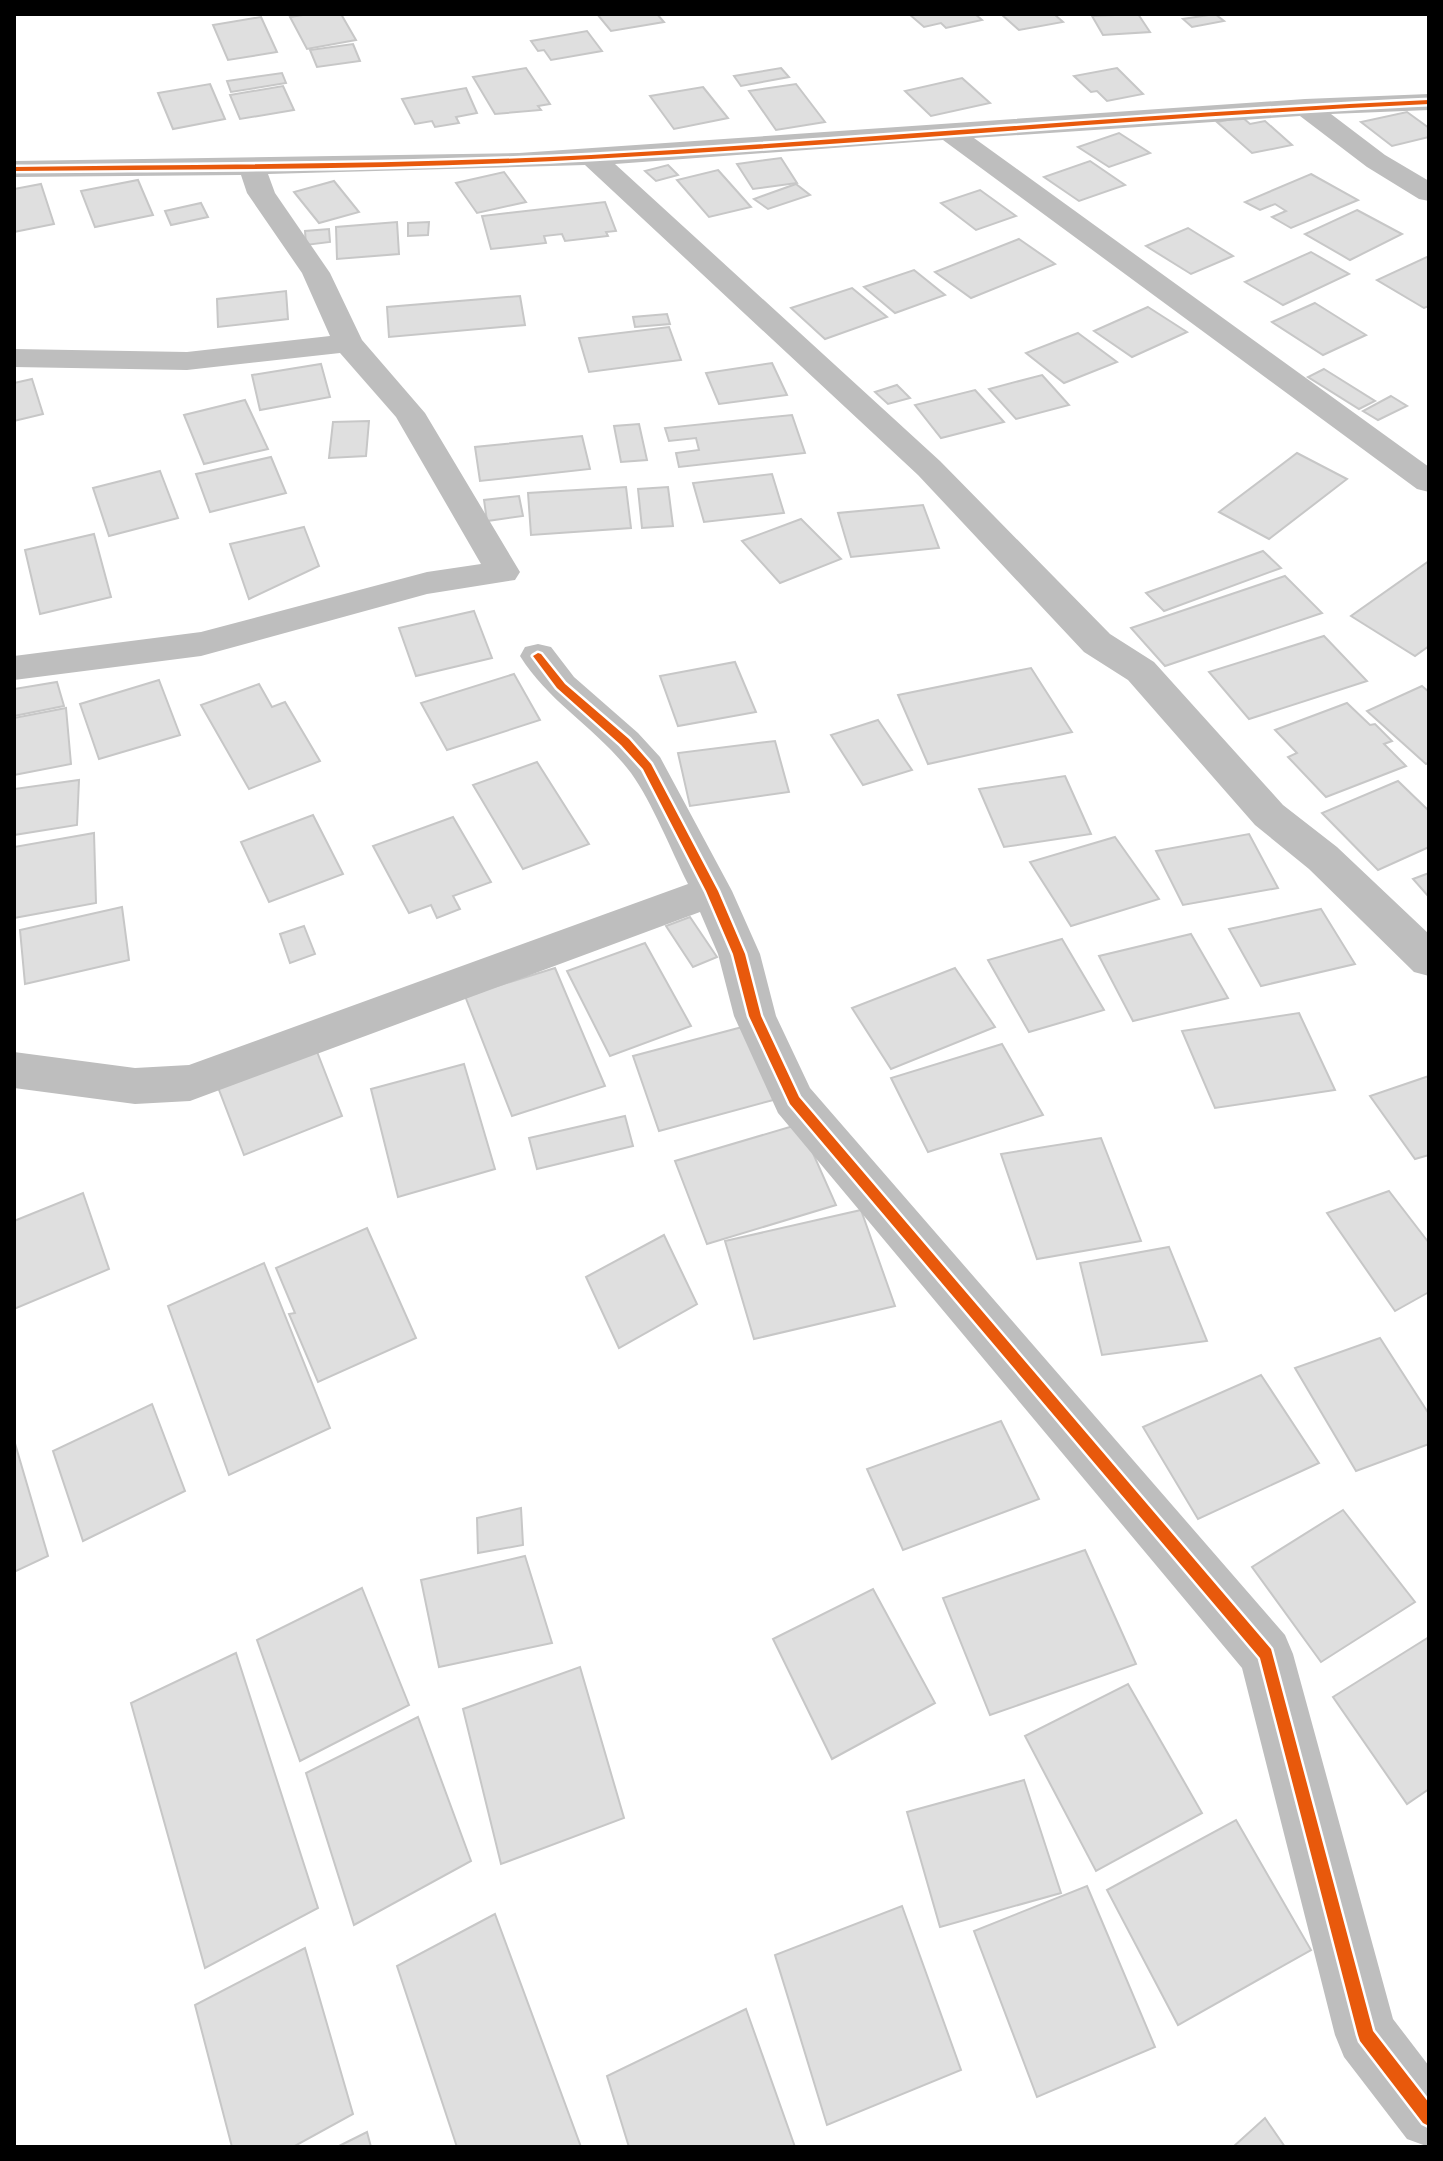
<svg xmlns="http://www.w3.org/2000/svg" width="1443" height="2161" font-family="Barlow,sans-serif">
<rect width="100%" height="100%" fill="#fff"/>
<!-- building -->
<g fill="#dfdfdf" stroke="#c7c7c7" stroke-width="2">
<polygon points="309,14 341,14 356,40 307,49 290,17"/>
<polygon points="597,14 657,14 664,22 611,31"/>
<polygon points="909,14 975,14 982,20 946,28 941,23 924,27"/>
<polygon points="1001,14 1054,14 1063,22 1019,30"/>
<polygon points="1138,14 1150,32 1103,35 1092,16"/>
<polygon points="1215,14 1224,21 1192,27 1183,19"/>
<polygon points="261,17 277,52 228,60 213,25"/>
<polygon points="587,31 602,51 551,60 544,50 538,51 531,41"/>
<polygon points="353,44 360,61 317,67 310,50"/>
<polygon points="526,68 550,104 538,106 541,110 495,114 473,77"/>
<polygon points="781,68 789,77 741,86 734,76"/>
<polygon points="1117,68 1143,94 1107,101 1097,91 1091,92 1074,76"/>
<polygon points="282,73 286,83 231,92 227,81"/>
<polygon points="962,78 990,103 931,116 905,91"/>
<polygon points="210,84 225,119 173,129 158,93"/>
<polygon points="796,84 825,122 776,130 749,91"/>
<polygon points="283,86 294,110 240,119 230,95"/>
<polygon points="703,87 728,118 674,129 650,96"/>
<polygon points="466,88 477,113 456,117 459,123 435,127 432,121 415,124 402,99"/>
<polygon points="1407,112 1429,128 1429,137 1392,146 1361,122"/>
<polygon points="1242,117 1250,124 1265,121 1292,145 1252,153 1217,122"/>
<polygon points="1119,133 1150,153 1109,167 1078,147"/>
<polygon points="781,158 797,183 753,189 737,164"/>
<polygon points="1090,161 1125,185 1079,201 1044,177"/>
<polygon points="668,165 678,175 656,181 645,171"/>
<polygon points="718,170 751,207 709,217 677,180"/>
<polygon points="504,172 526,202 477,213 456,183"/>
<polygon points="1311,174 1358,200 1291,228 1272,217 1286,211 1275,204 1260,210 1245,202"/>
<polygon points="138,180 153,215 95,227 81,191"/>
<polygon points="334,181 359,212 319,223 294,192"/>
<polygon points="41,184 54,224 14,232 14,189"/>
<polygon points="796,184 810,195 768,209 754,199"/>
<polygon points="980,190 1016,216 976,230 941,203"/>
<polygon points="605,202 616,231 606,232 608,236 565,241 562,234 544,236 546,243 491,249 482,216"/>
<polygon points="201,203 208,217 171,225 165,211"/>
<polygon points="1357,210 1402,234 1350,260 1305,234"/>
<polygon points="397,222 399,254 337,259 336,227"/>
<polygon points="429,222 428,235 408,236 408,223"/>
<polygon points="1188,228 1233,256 1191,274 1146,246"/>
<polygon points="329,229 330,242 306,245 305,231"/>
<polygon points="1019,239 1055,264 971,298 935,272"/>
<polygon points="1311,252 1349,274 1283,305 1245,282"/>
<polygon points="1429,256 1429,306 1424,308 1377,280"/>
<polygon points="914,270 945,295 895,313 864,287"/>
<polygon points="852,288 887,317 825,339 791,308"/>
<polygon points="286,291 288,319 218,327 217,299"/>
<polygon points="520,296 525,325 389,337 387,307"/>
<polygon points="1315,303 1366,335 1323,355 1272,322"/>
<polygon points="1148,307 1187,332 1132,357 1094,331"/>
<polygon points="667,314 670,324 635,327 633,317"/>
<polygon points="669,327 681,360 589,372 579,338"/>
<polygon points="1078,333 1117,362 1064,383 1026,353"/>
<polygon points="772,363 787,395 719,404 706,373"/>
<polygon points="321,364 330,397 260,410 252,375"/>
<polygon points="1324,369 1375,401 1359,409 1308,377"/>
<polygon points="1042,375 1069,405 1016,419 989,389"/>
<polygon points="32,379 43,414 14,421 14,383"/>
<polygon points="897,385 910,398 888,404 875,392"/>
<polygon points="975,390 1004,422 941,438 915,405"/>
<polygon points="1391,396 1407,406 1378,420 1363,411"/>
<polygon points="245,400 268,449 204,464 184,415"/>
<polygon points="792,415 805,453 679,467 676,453 699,450 696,438 669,441 665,428"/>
<polygon points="369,421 366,456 329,458 333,422"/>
<polygon points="639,424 647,460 621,462 614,426"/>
<polygon points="582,436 590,469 480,481 475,447"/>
<polygon points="1297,453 1347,479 1269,539 1219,512"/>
<polygon points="271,457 286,493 210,512 196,474"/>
<polygon points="160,471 178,518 109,536 93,488"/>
<polygon points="772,474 784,513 704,522 693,483"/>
<polygon points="626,487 631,528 531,535 528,493"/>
<polygon points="668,487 673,526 642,528 638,489"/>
<polygon points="519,496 523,516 487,521 484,500"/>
<polygon points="923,505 939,548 851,557 838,513"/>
<polygon points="801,519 841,559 780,583 742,541"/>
<polygon points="304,527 319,566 249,599 230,544"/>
<polygon points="94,534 111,597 40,614 25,550"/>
<polygon points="1263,551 1281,568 1164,611 1146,593"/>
<polygon points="1429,561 1429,646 1415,656 1351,616"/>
<polygon points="1285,576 1322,613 1165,666 1131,628"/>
<polygon points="474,611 492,658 416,676 399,628"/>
<polygon points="1324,636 1367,681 1249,719 1209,672"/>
<polygon points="735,662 756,712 678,726 660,676"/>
<polygon points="1031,668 1072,732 928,764 898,695"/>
<polygon points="514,674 540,720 447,750 421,703"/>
<polygon points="159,680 180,735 99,759 80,704"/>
<polygon points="57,682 64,706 14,716 14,689"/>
<polygon points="259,684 272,707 285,702 320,761 249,789 201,705"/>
<polygon points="1422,686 1429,692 1429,762 1426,764 1367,711"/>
<polygon points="1347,703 1370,725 1375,724 1392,741 1384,744 1406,766 1326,797 1288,757 1297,753 1275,730"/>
<polygon points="66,708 71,764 14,775 14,718"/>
<polygon points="878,720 912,770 863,785 831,735"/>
<polygon points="775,741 789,792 690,806 678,753"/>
<polygon points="537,762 589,844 523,869 473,785"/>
<polygon points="1065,776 1091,834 1004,847 979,789"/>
<polygon points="79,780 77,825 14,835 14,789"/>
<polygon points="1398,781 1429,811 1429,847 1378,870 1322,813"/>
<polygon points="313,815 343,874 269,902 241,842"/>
<polygon points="453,817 491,882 453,896 460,909 437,918 431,905 409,913 373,846"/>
<polygon points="94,833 96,903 14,918 14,847"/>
<polygon points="1249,834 1278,888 1183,905 1156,851"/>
<polygon points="1115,837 1159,899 1071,926 1030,862"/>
<polygon points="1429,873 1429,897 1413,879"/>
<polygon points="122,907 129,960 25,984 20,930"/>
<polygon points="1321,909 1355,964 1261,986 1229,929"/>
<polygon points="690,917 717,957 693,967 666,926"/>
<polygon points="304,926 315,954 290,963 280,934"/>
<polygon points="1191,934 1228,998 1133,1021 1099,956"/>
<polygon points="1062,939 1104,1010 1029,1032 988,960"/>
<polygon points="645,943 691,1026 610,1056 567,971"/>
<polygon points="555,968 605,1086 512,1116 465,996"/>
<polygon points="955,968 995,1027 891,1069 852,1008"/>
<polygon points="1299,1013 1335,1090 1215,1108 1182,1031"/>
<polygon points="746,1026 777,1099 659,1131 633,1056"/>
<polygon points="314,1044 342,1116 244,1155 216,1082"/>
<polygon points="1002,1044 1043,1115 928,1152 891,1078"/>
<polygon points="464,1064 495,1169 398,1197 371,1089"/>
<polygon points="1429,1076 1429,1155 1415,1159 1370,1096"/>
<polygon points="625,1116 633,1146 537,1169 529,1138"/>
<polygon points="800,1124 836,1205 707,1244 675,1161"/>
<polygon points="1101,1138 1141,1241 1037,1259 1001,1154"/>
<polygon points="1389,1191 1429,1243 1429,1292 1395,1311 1327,1213"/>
<polygon points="83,1193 109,1269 14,1309 14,1221"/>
<polygon points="861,1210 895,1306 754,1339 725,1241"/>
<polygon points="367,1228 416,1338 318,1382 289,1314 295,1313 276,1268"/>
<polygon points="664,1235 697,1304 619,1348 586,1277"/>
<polygon points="1169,1247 1207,1341 1102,1355 1080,1263"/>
<polygon points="264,1263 330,1428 229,1475 168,1306"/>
<polygon points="1380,1338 1429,1414 1429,1444 1356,1471 1295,1368"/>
<polygon points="1261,1375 1319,1463 1198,1519 1143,1427"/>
<polygon points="152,1404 185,1491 83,1541 53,1451"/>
<polygon points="1001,1421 1039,1499 903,1550 867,1469"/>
<polygon points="14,1440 48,1556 14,1572"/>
<polygon points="521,1508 523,1545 478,1553 477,1518"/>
<polygon points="1343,1510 1415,1602 1321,1662 1252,1567"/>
<polygon points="1085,1550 1136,1664 990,1715 943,1598"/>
<polygon points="525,1556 552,1643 439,1667 421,1580"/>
<polygon points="362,1588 409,1705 300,1761 257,1640"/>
<polygon points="873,1589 935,1703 832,1759 773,1639"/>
<polygon points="1429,1637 1429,1789 1407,1804 1333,1697"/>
<polygon points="236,1653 318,1908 205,1968 131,1703"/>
<polygon points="580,1667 624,1818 501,1864 463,1709"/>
<polygon points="1128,1684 1202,1813 1096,1871 1025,1736"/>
<polygon points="418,1717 471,1861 354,1925 306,1773"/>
<polygon points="1024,1780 1061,1893 940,1927 907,1812"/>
<polygon points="1236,1820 1311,1950 1178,2025 1107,1890"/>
<polygon points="1087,1886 1155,2047 1037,2097 974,1931"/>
<polygon points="902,1906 961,2070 827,2125 775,1955"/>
<polygon points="495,1914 581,2147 457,2147 397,1966"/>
<polygon points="305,1948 353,2114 293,2147 232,2147 195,2005"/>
<polygon points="746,2009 795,2147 629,2147 607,2076"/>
<polygon points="1265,2118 1285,2147 1233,2147"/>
<polygon points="367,2132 371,2147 337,2147"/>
</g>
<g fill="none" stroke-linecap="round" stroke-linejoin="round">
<!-- street -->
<g fill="#bebebe" fill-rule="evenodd">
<polygon points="1429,94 1429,110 1331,114 1385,155 1429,181 1429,201 1419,199 1367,167 1300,116 974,138 1429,467 1429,492 1417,489 943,140 615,164 940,461 1110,634 1154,662 1283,805 1337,847 1429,934 1429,976 1414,972 1309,869 1255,825 1128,680 1084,652 918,475 585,165 268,174 275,193 330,273 362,340 425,413 520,572 515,580 427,594 201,656 14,680 14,656 201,632 427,572 481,564 396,417 340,353 187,370 14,367 14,349 187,352 330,336 302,273 247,193 241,175 14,177 14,161 519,153 1305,99"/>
<path d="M538 644 551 647 574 677 638 733 660 757 732 891 760 954 776 1016 810 1088 1285 1635 1293 1654 1393 2019 1429 2066V2147L1407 2139 1344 2057 1335 2035 1242 1668 778 1113 734 1016 718 954 700 912 190 1101 135 1104 14 1088V1052L135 1068 189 1065 688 884C671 850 652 802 631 773 598 729 549 703 520 656L525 647Z"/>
</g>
<defs>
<g id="cycleway">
<path d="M1429 100V104C1149 117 870 144 591 159 399 170 206 169 14 171V167C206 164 399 165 591 155 870 139 1149 113 1429 100Z"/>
<polygon points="538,653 541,654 565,684 629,739 651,764 718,891 745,954 761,1016 799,1097 1271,1649 1373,2031 1429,2103 1429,2126 1423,2123 1360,2041 1358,2035 1260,1658 790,1104 749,1016 733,954 706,891 643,769 621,745 557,688 533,656"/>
</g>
</defs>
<!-- cycleway casing -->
<use href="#cycleway" stroke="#fff" stroke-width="5"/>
<!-- cycleway -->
<use href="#cycleway" fill="#e8590c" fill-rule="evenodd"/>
</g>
<!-- border -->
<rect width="1443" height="2161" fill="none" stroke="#000000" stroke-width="32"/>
</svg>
